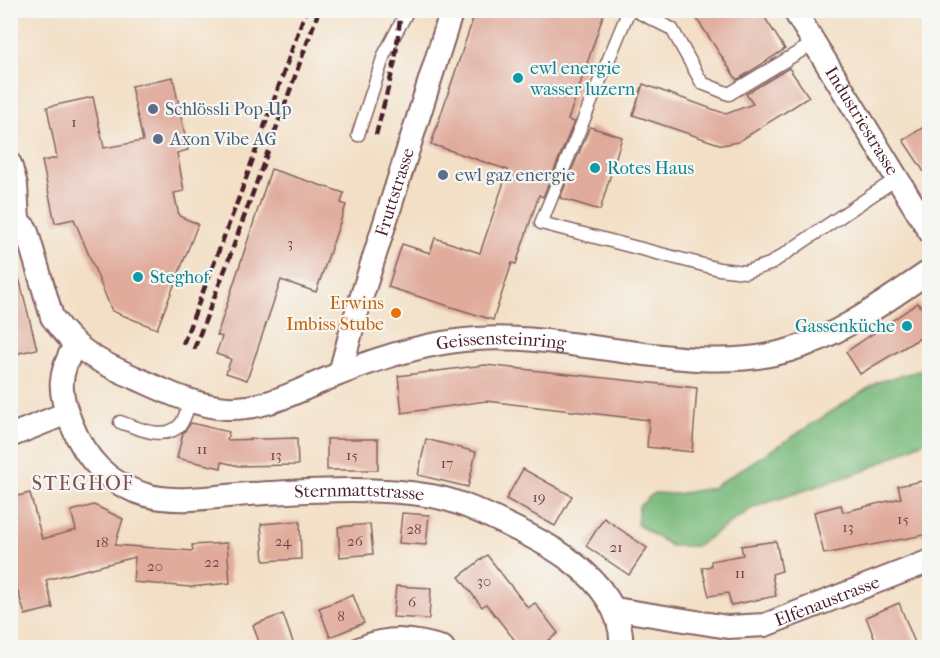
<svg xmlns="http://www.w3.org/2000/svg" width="940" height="658" font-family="'IM FELL French Canon',serif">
<rect width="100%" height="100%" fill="#f6f6f2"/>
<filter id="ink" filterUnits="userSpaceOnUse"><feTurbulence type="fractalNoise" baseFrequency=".0167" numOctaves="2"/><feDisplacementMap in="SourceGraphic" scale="12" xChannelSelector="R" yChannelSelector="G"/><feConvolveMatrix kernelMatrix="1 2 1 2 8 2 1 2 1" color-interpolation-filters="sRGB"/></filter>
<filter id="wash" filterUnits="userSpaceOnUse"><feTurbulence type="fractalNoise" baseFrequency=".008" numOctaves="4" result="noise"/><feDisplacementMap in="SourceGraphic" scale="24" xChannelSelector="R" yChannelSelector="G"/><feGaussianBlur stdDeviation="1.35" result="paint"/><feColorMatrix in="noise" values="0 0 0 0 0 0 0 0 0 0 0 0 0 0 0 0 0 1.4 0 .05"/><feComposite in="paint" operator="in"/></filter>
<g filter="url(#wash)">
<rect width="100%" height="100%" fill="#f3dfc5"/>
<!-- forest -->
<polygon fill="#79ba7c" stroke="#626c54" stroke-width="1.5" points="929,368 929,439 864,471 754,507 697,546 671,546 637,524 639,506 654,493 676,494 712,488 878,382"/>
<g id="blocks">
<!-- building -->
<g fill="#e0ab9b">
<polygon points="476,10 605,10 568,120 574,122 543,197 539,195 516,264 512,263 493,320 388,287 402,244 430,253 435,238 480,253 508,170 431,144"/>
<polygon points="691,10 760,10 785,49 737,80"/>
<polygon points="789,68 809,97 738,142 722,145 633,115 643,84 726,114 753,104 746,94"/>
<polygon points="173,77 188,150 177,153 184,191 174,193 179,216 198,224 157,329 112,311 74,219 55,223 42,161 57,158 47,107 93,97 104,148 143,141 131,86"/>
<polygon points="930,123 930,181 903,140"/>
<polygon points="590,127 622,137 600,210 560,198"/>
<polygon points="271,169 344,193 341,203 346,205 316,292 281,280 247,380 226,373 231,359 216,354 222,337 217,335"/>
<polygon points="16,266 37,349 10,355 10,267"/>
<polygon points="918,303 930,320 930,332 860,374 846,352"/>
<polygon points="485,365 697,388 692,452 647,447 649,420 486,401 402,413 398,376"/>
<polygon points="191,423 229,432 227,440 297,438 298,465 239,466 222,462 221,468 177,458 183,433"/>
<rect x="327" y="439" width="51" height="31"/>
<polygon points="426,439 476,452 468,487 418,475"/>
<polygon points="523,469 572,496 555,526 506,499"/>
<polygon points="927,480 930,534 824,554 814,512 841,505 843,512 901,498 898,486"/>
<polygon points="30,493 42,539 76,530 71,511 94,505 123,519 115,545 193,551 192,545 227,543 230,583 190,587 133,582 135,557 46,580 53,608 25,615 10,565 10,498"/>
<polygon points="402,513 429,515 426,545 399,543"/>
<polygon points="604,518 647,548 629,575 586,546"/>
<polygon points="300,521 301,559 264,561 261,524"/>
<polygon points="370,524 373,554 340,557 338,527"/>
<polygon points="776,541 782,571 772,574 776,596 731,605 728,593 709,596 702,568 711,566 711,561 743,555 741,546"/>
<polygon points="487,555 528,608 535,603 558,633 539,648 521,648 486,604 482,607 459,577"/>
<polygon points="396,586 431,588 429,619 393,617"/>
<polygon points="353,595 364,623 330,637 319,608"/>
<polygon points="899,603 917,648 878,648 866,617"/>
<polygon points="283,614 295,648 261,648 253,625"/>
</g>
</g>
</g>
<g filter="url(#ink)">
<use href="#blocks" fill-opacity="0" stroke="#856261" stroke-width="1.5"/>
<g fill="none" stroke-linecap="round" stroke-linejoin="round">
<defs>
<g id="service">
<polyline points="629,10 541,223 719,269 745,272 770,264 896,179"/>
<polyline points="634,10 672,29 702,83 729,94 814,43"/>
<polyline points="358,135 384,55 408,10"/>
<path d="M120 422C138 428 165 442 181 424 185 418 188 407 190 401"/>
</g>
<g id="minor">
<path id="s1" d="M794 10 930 232"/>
<path id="s2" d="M10 164 16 185 18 221 26 229 52 317C75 351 101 363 138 379 167 392 195 406 227 408 268 410 302 388 339 374 381 357 430 342 476 339 576 332 694 379 790 350 841 335 887 300 930 271"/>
<path id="s3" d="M75 345C58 374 58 392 71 423 85 459 108 484 146 495 178 504 217 496 250 494 311 491 372 486 432 496 460 501 487 515 512 527 533 537 553 547 571 561 598 581 624 612 621 648"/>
<path id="s4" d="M340 373 354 321 452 10"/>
<polyline points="10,436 67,413"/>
<path id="s5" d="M615 609 728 627 765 625 930 561"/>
<path d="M361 648C390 636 414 639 443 648"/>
</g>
</defs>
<!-- service casing -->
<use href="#service" stroke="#856261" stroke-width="15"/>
<!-- minor casing -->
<use href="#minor" stroke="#856261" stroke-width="26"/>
<!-- service -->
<use href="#service" stroke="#fff" stroke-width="12"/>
<!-- minor -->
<use href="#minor" stroke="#fff" stroke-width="22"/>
<!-- rail -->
<g stroke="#4a1f2b" stroke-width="4.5" stroke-dasharray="9 4.5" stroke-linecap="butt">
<polyline points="376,135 395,61 401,10"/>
<polyline points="183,344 240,195 306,10"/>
<polyline points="194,349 226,267 319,10"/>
</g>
</g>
</g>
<!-- markers -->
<g fill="#0f9aa8" stroke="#f6f6f2" stroke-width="2">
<circle cx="518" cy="78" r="6"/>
<circle cx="595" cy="168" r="6"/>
<circle cx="138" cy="277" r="6"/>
<circle cx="907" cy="326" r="6"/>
</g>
<g fill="#5c6f8a" stroke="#f6f6f2" stroke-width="2">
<circle cx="153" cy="109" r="6"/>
<circle cx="158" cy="139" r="6"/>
<circle cx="443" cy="175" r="6"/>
</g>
<circle fill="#e8710a" stroke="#f6f6f2" stroke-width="2" cx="396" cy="313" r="6"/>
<g text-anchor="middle" stroke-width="4.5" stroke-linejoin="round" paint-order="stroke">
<!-- number labels -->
<g font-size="15" fill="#704247">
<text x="74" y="127">1</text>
<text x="290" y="248">3</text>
<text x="202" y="454">11</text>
<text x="276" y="460">13</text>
<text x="352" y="460">15</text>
<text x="447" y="468">17</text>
<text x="539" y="502">19</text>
<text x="903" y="524">15</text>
<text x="848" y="532">13</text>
<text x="414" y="534">28</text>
<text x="283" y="546">24</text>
<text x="355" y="546">26</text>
<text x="102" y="547">18</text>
<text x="616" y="552">21</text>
<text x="212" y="567">22</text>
<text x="155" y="571">20</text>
<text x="740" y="578">11</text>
<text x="484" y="586">30</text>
<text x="412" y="607">6</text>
<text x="341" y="621">8</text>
</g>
<!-- culture labels -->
<g font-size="18" fill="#0d838f" stroke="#f6f6f2" text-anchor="start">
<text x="530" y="74">ewl energie<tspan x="530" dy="21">wasser luzern</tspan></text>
<text x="607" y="174">Rotes Haus</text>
<text x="150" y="283">Steghof</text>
<text x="895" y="332" text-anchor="end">Gassenküche</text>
</g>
<!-- service labels -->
<g font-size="18" fill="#4e5e75" stroke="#f6f6f2" text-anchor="start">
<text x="165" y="115">Schlössli Pop-Up</text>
<text x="170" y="145">Axon Vibe AG</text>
<text x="455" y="181">ewl gaz energie</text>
</g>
<!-- street labels -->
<g font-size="18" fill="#4a1f2b" stroke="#f6f6f2">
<text dy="6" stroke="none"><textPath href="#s1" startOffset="130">Industriestrasse</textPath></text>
<text dy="6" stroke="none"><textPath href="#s4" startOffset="189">Fruttstrasse</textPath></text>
<text dy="6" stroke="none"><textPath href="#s2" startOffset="648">Geissensteinring</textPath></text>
<text dy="6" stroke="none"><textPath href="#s3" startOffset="404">Sternmattstrasse</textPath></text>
<text dy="6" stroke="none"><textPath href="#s5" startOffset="218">Elfenaustrasse</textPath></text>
</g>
<!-- food labels -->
<g font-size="18" fill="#c56008" stroke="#f6f6f2" text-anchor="end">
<text x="384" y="309">Erwins<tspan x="384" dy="21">Imbiss Stube</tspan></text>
</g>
<!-- neighbourhood labels -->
<g font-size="20" letter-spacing="1.5" fill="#7e5052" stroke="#f6f6f2">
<text x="83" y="490">STEGHOF</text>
</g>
</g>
<!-- margin -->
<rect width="940" height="658" fill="none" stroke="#f6f6f2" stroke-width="36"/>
</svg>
